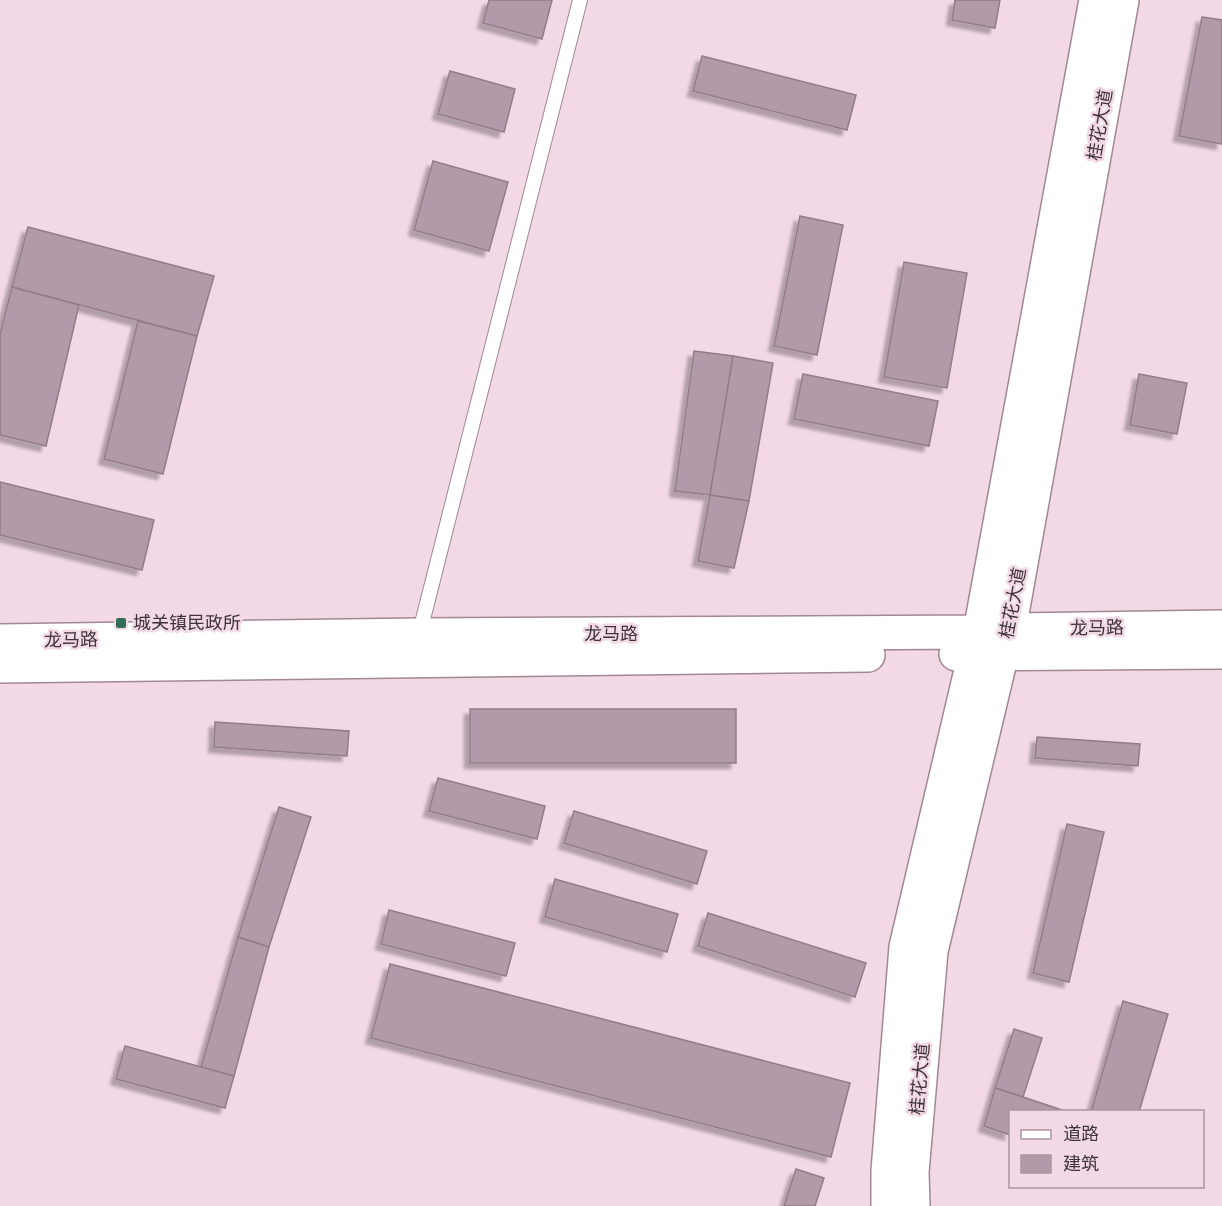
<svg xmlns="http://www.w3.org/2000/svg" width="1222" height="1206" font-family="'Noto Sans','Noto Sans SC',sans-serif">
<defs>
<filter id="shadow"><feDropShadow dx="-5.5" dy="5.5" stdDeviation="1.5" flood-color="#0004"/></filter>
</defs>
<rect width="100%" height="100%" fill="#f3d8e6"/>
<!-- building -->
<g fill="#b39aa8" stroke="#947c89" stroke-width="1.5" filter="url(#shadow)">
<polygon points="489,0 552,0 542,39 483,23"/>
<polygon points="955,0 1000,0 995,28 952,20"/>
<polygon points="1202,17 1222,20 1222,144 1179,136"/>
<polygon points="702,56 856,95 847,130 693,91"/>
<polygon points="450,71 515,89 504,132 438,114"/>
<polygon points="433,161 508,182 489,251 414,230"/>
<polygon points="800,216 843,225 817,355 774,346"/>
<polygon points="28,227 214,276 197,336 12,287"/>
<polygon points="904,262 967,273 947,388 884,377"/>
<polygon points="12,287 79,305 46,446 0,435 0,334"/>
<polygon points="138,321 197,336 163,474 104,459"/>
<polygon points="694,351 733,356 710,495 675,491"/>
<polygon points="733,356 773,363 749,501 710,495"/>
<polygon points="803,374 938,401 929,446 794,419"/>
<polygon points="1139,374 1187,383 1177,434 1130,425"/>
<polygon points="0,482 154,520 142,570 0,535"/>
<polygon points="710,495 749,501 734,568 698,561"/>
<rect x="470" y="709" width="266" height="54"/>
<polygon points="215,722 349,731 347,756 214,747"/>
<polygon points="1037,737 1140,744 1138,766 1035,758"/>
<polygon points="438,778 545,806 537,839 429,811"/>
<polygon points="279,807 311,817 269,947 238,937"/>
<polygon points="574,811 707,851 697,884 564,843"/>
<polygon points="1067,824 1104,832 1069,982 1033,973"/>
<polygon points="555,879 678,914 667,952 545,917"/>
<polygon points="389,910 515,943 506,976 381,944"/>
<polygon points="708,913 866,963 855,997 698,946"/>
<polygon points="238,937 269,947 234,1076 201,1067"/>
<polygon points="390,964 850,1083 831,1157 371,1038"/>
<polygon points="1123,1001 1168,1014 1139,1112 1091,1112"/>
<polygon points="1014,1029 1042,1038 1023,1097 995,1088"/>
<polygon points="125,1046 234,1076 225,1108 116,1079"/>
<polygon points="995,1088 1023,1097 1068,1112 1010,1112 1010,1135 984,1126"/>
<polygon points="796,1169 824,1178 815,1206 784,1206"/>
</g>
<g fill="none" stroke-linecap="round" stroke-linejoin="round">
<defs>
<polyline id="service" points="419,635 580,0"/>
<g id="secondary">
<polyline points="888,1206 888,1171 906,947 980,632 1096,0"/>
<polyline points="913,1206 912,1172 931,951 1002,653 1009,630 1122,0"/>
</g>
<g id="primary">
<polyline points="0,641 419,635 980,632 1009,630 1222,627"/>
<polyline points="956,654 1222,652"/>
<polyline points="0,666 868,655"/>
</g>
</defs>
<!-- service casing -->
<use href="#service" stroke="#a08895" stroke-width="16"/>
<!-- secondary casing -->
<use href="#secondary" stroke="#a08895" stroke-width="36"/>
<!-- primary casing -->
<use href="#primary" stroke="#a08895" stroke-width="36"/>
<!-- service -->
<use href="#service" stroke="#fff" stroke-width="14"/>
<!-- secondary -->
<use href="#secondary" stroke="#fff" stroke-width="33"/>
<!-- primary -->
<use href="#primary" stroke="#fff" stroke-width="33"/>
</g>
<!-- markers -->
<rect fill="#336e58" stroke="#f3d8e6" stroke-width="2" x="115" y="617" width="12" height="12" rx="3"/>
<g text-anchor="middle" stroke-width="5" stroke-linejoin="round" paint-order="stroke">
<!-- street labels -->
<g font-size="18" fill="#3d3338" stroke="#f3d8e6">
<text transform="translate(1100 125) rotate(-80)" y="6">桂花大道</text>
<text transform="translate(1013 603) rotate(-79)" y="6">桂花大道</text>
<text transform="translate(1097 628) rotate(-1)" y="6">龙马路</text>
<text x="611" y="640">龙马路</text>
<text transform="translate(71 640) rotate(-1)" y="6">龙马路</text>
<text transform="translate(920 1079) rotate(-85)" y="6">桂花大道</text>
</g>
<!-- poi labels -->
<g font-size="18" fill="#3d3338" stroke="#f3d8e6" text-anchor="start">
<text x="133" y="629">城关镇民政所</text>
</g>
</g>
<!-- legend -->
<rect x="1009" y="1110" width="195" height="78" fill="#f3d8e6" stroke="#aa96a0" stroke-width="1.5"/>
<rect x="1021" y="1130" width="30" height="9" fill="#ffffff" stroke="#aa96a0" stroke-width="1.5"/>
<text x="1063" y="1140" font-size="18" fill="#3d3338">道路</text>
<rect x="1021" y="1155" width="30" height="18" fill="#b39aa8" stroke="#aa96a0" stroke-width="1.5"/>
<text x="1063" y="1170" font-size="18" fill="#3d3338">建筑</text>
</svg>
